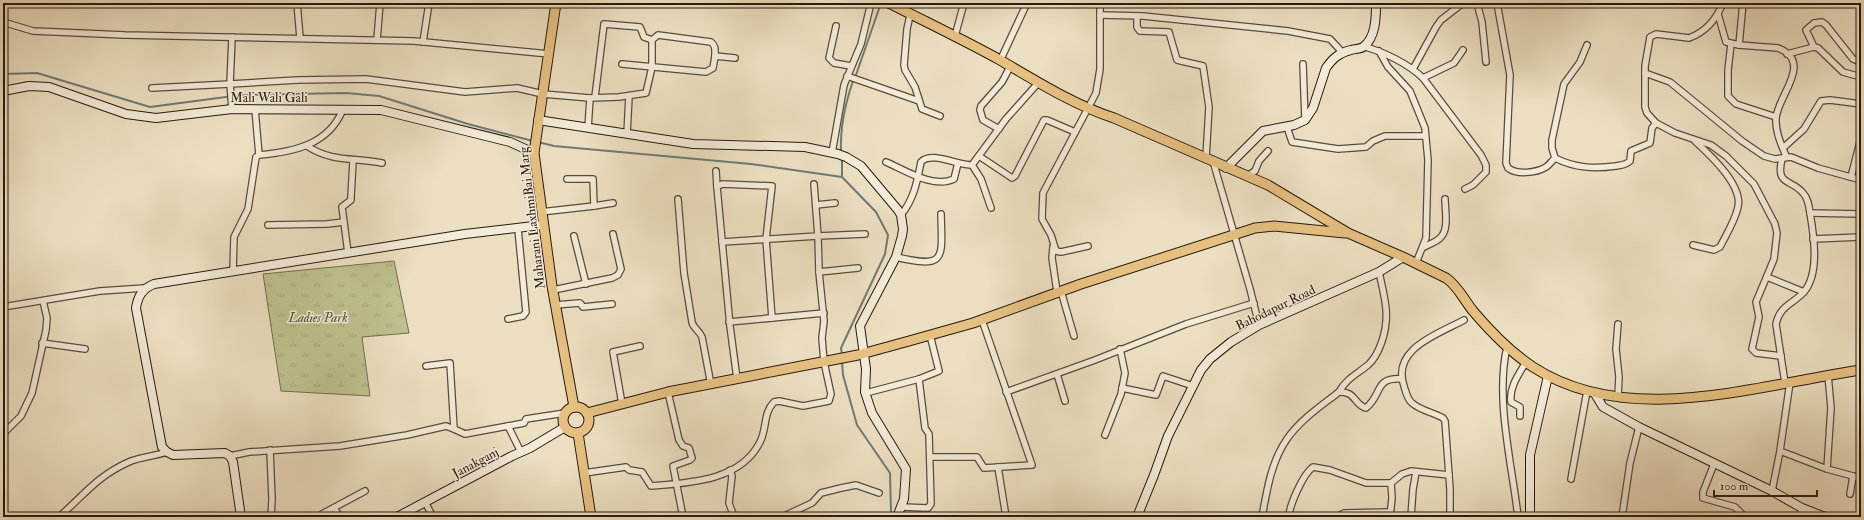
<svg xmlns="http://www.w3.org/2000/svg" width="1864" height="520" font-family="'IM FELL Double Pica',serif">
<defs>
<pattern id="park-tufts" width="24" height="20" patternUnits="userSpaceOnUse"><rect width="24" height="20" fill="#bec08e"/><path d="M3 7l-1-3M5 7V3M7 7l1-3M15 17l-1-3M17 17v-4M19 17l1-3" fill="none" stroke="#a3a479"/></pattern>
</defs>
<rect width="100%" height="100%" fill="#ecdfc1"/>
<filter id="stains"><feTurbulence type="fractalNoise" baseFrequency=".005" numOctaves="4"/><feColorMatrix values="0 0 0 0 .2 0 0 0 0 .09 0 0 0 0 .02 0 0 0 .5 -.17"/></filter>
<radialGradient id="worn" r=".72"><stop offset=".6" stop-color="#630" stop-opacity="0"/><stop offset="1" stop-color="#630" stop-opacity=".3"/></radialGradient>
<!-- park -->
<polygon fill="url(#park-tufts)" stroke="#726d4e" points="394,261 409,333 362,337 370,396 281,391 263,274"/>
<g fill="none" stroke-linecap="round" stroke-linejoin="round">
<!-- stream -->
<g stroke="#6c7b75" stroke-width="2">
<polyline points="3,74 37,73 150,107 241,95 346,93 379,96 468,124 533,141"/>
<polyline points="856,75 881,3"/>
<polyline points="538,142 554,146 751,164 842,177 876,212 888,235 885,254 841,348 842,355"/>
<path d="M841 152C840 128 845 104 853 81"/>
<polyline points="842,159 842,177"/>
<polyline points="842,362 843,375 857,425 890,473 891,512 888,517"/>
</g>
<defs>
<g id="street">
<polyline points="297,3 300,38"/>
<polyline points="1477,3 1482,22 1486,62"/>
<path d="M1497 3 1510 75 1506 163 1508 168C1517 175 1536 173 1546 167 1549 165 1552 161 1555 158"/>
<path d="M1723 3C1716 20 1706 32 1689 38L1656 34 1650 37 1645 66V107L1647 113 1656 123 1675 133 1711 145 1726 156 1754 184 1775 224 1777 233 1774 259 1756 302 1759 317 1752 349 1756 353 1781 356"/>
<path d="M1718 14 1726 42 1739 45 1778 48C1814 62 1778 95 1776 118 1775 131 1781 144 1786 156"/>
<polyline points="910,15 907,29 904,65 905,70 915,87 922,109 940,116"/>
<polyline points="1100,15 1143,16 1288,31 1330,39 1342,52"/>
<polyline points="1137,16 1137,27 1140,31 1169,32 1177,60 1203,66 1209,107 1206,158"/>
<polyline points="3,22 33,31 125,35 414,41 549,54"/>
<polyline points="836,26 829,58 834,63 851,66"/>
<polyline points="955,36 964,3"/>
<polyline points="377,40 380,3"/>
<path d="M652 40 658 35 711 42C716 46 715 50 715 56"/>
<polyline points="423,42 429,3"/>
<polyline points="1731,44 1728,70 1728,96 1736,104 1776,117"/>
<path d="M1587 45 1580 62 1564 84 1552 140V148L1555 158C1575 168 1594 169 1616 166 1621 165 1626 165 1630 161L1631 151 1650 143 1652 128 1656 123"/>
<polyline points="1739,45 1743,3"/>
<path d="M1363 46C1386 53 1406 62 1423 78L1481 155 1486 165V172L1473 185 1465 189"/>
<polyline points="1814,47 1806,30 1814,23 1822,22 1826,25 1853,59 1861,62"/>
<polyline points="1379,51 1388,67 1410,91 1425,128 1428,160 1426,238 1416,263"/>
<polyline points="1787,54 1814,47 1818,48 1843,72 1861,77"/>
<polyline points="1000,61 1027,3"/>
<polyline points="622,64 706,72 713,68 715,56 735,58"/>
<polyline points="1303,64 1305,120"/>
<polyline points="1413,69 1436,27 1441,20 1463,3"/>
<polyline points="1645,73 1670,82 1742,141 1764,156 1775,159 1791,157 1818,168 1861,180"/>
<polyline points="847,76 919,101"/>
<polyline points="1423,78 1454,63 1463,50"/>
<polyline points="152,88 230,84 232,37"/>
<polyline points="232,109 230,84 298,80 366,79 465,92 517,88 543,94 590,98 619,97 646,93 652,67 652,40 644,37 640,27 604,24 595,97"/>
<polyline points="255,109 259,155"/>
<polyline points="1287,127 1292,142 1338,149 1366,147 1373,141 1385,136 1425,136"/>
<polyline points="588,128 590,98"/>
<polyline points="999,129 983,120 980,110 981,106 1002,82 1010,67"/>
<polyline points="627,134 629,96"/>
<path d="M307 146C333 163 355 157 382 163"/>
<polyline points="1783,148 1804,129 1821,101 1830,100 1861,104"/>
<polyline points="832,153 844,85 861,44 871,3"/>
<polyline points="979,156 1012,178 1015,176 1044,120 1047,120 1075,132"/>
<path d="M1782 159C1775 186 1792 179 1803 193 1808 198 1809 206 1810 213 1814 236 1820 275 1803 293 1791 305 1780 306 1776 324L1785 383"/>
<polyline points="1213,161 1250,289 1259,325"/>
<path d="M886 162C905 170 933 189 954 179L958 163"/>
<polyline points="972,165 981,179 991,208"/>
<polyline points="716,171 717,187"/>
<polyline points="1247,176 1255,171 1259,161 1268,151"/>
<polyline points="1851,177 1860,142"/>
<path d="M678 199 684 273 692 322C693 328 699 330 702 337L711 385"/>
<polyline points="816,205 835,203"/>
<polyline points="594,206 613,203"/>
<polyline points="541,212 594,206 593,179 567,179"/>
<polyline points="1810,213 1861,214"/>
<path d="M901 215C914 199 917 182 921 162 931 151 957 165 972 165L1006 119 1039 82"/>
<polyline points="268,225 327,224 344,222"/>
<polyline points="574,236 586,284"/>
<polyline points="1813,239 1861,237"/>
<polyline points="722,242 818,236 814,184"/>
<path d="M1693 245 1714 250 1720 247C1726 235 1735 221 1738 207 1743 185 1710 155 1695 141"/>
<polyline points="1088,246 1061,252 1056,251 1051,235 1042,219 1043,193 1096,93 1100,69 1100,3"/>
<polyline points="1053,247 1052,258 1057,292"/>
<path d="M1424 247C1429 244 1437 242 1441 237 1449 229 1445 209 1445 199"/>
<polyline points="348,253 342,207 351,200 351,197 353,161"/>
<path d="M896 257C947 269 942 259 941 214"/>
<path d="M233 272 234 237 248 209 256 157 259 155C293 152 329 145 343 109"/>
<polyline points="819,272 858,268"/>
<polyline points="1767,277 1804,292"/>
<polyline points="553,290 612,278 618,275 621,269 613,234"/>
<polyline points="1061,291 1074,336"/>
<polyline points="555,305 580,303 583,307 612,304"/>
<polyline points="3,307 100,291 145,288"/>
<polyline points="508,319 523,316 526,312 518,229"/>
<polyline points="729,322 824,313"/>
<polyline points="1618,324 1616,349 1619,377 1618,396"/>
<polyline points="42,343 85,349"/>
<path d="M1507 347C1495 399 1512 464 1518 517"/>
<polyline points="1057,374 1065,401"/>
<polyline points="737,379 730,326 717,187 722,184 772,186 766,239 772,318"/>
<polyline points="1122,388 1156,395 1163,376 1193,386"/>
<polyline points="668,392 679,440 683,446 689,448 692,458 690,460 673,466 683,517"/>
<polyline points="1006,392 1095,360 1186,324 1254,303"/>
<path d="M1339 392C1346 379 1357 374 1368 365 1375 359 1378 352 1381 344 1391 317 1385 300 1379 272"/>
<polyline points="866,393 919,379"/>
<polyline points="622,404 613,352 640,346"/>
<path d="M1520 416V407L1511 402C1509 387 1519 374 1526 362"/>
<polyline points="508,426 524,423 526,419 565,413"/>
<polyline points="454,429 465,434 508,426 521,452"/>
<polyline points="3,434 21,416 32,393 46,330 47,318 43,301"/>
<polyline points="1105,435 1121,394 1125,373 1120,349"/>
<polyline points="270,450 272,499 271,517"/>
<polyline points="1780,451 1827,469 1853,476"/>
<polyline points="230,456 249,452 340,446 407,435 446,426 454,429 450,363 426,366"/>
<polyline points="930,457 977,457 984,468 1032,465 982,320"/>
<polyline points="1714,464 1703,492 1703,498 1735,507 1745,517"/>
<polyline points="998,467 1006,517"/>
<polyline points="1827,469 1831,408 1828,375"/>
<polyline points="730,470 732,476 729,503 734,517"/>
<path d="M584 473 626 467 629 470 642 472 651 486C689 483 741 481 760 442 767 429 763 413 774 402L779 401 803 406 829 401 831 394 824 362 822 338 824 321 819 272 818 236 865 234"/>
<polyline points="1571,479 1587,391"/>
<polyline points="1772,491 1780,451 1790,382"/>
<polyline points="1850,494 1853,476 1861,479"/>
<polyline points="425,502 433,517"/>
<polyline points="902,507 928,508 931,504 929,434 925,428 919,379 939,371 930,335"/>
<polyline points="334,508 340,517"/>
<polyline points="3,514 6,517"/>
<polyline points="322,514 365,491"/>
<path d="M59 517C84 495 98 475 131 461 142 457 155 456 167 452"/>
<polyline points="782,517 812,503 821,493 841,488 856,485 879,493"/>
<path d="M1262 517C1267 490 1271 462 1287 439 1300 420 1321 406 1339 392 1356 391 1354 405 1366 408 1383 394 1374 377 1402 379"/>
<path d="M1289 517C1289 506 1303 474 1313 467L1330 470 1366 483H1391L1402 474 1411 471 1449 475"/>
<polyline points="1336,517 1344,513 1390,512"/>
<polyline points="1390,517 1392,498 1391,483"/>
<polyline points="1411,517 1413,489 1416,472"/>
<path d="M1450 517V489L1445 421 1443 418C1433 412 1421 411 1412 403 1407 399 1406 392 1404 386 1391 349 1438 334 1464 320"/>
<polyline points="1622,517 1630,463 1639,427"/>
<polyline points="1800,517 1802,508"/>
</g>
<g id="secondary">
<polyline points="3,91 29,86 49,87 126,114 156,118 232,109 381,110 510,142 534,153"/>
<polyline points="538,120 693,144 805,147 838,154 846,157 861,166 898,210 901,215 903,229 902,236 896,257 860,326 866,369 865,392 872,413 906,469 904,499 897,517"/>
<path d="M1226 168 1263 131 1294 125 1305 120 1313 108 1326 68C1333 58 1339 53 1351 50 1354 49 1360 49 1363 47 1376 38 1376 17 1376 3"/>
<polyline points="1595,394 1603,407 1639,427 1772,491 1802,508 1825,517"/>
<path d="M241 517 233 462 230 456 225 453 173 455 167 452 162 447 136 308C138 296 142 289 154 284L465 234 542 225"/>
<polyline points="397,517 512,456 530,448 565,427"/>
<polyline points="1137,517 1154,475 1168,436 1201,370 1210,359 1231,342 1259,325 1379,272 1403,257"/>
<polyline points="1530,517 1530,455 1548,376"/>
</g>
<g id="primary">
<polyline points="556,3 534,153 552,286 574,407"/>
<path d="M889 3C926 22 964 40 1000 60 1036 81 1074 105 1114 118L1268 185 1348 233 1403 257 1446 278C1458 286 1464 300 1473 311 1490 331 1510 352 1533 367 1628 429 1757 385 1861 370"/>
<circle cx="576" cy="420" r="13"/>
<polyline points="587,413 668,392 858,355 909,341 973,323 1081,284 1255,228 1274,226 1345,233"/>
<polyline points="578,433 591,517"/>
</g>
</defs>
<!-- street casing -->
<use href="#street" stroke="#584b3b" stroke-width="8"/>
<!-- secondary casing -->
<use href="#secondary" stroke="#271a0e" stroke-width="10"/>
<!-- primary casing -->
<use href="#primary" stroke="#271a0e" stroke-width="11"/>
<!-- street -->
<use href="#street" stroke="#f3ead7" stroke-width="5.5"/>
<!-- secondary -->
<use href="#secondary" stroke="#f3ead7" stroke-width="8"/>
<!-- primary -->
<use href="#primary" stroke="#e6c080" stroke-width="9"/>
</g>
<g text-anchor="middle" stroke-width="3" stroke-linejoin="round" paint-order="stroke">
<!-- street labels -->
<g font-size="13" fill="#271a0e" stroke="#f3ead7">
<text x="269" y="102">Mali Wali Gali</text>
<text transform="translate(531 218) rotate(-97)" y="5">Maharani LaxhmiBai Marg</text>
<text transform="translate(1275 307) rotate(-26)" y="5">Bahodapur Road</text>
<text transform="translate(475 462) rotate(-28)" y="5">Janakganj</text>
</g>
<!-- park labels -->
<g font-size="13" font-style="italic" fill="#544c34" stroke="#f3ead7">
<text x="318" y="322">Ladies Park</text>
</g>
</g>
<!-- margin -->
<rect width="1864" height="520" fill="none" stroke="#ecdfc1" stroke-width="16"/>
<rect x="4" y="4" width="1856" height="512" fill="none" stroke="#271a0e" stroke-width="2"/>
<rect x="8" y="8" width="1848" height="504" fill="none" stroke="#271a0e"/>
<!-- scale -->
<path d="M1714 490v6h103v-6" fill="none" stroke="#271a0e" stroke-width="2"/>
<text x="1720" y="490" font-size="12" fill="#271a0e" stroke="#f3ead7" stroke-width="3" paint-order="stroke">100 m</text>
<rect width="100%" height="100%" filter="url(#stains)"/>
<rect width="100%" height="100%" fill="url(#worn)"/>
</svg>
